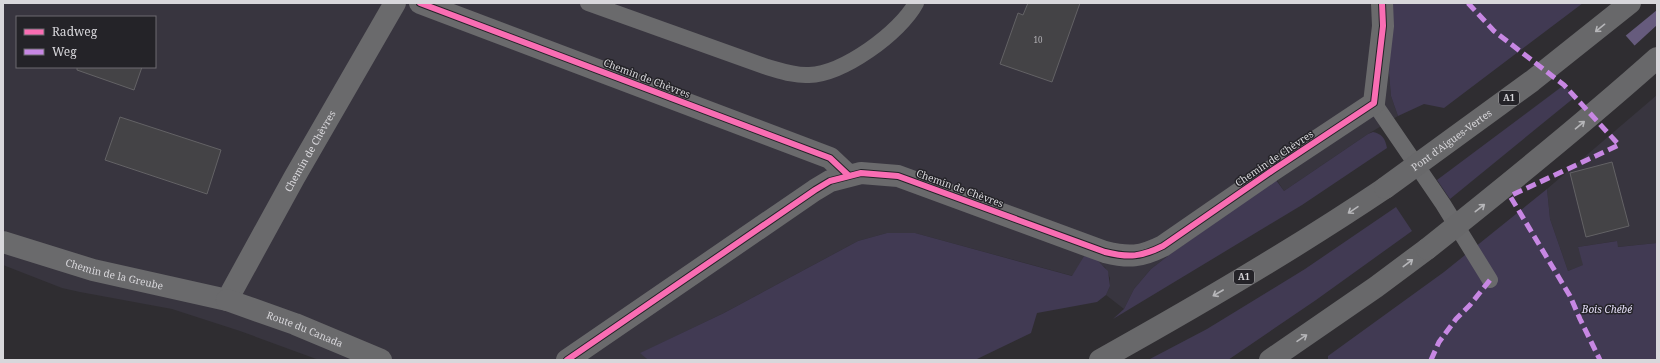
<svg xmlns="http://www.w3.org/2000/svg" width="1660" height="363" font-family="'Noto Serif',serif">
<rect width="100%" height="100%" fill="#2f2d31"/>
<!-- built -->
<g fill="#38353f" fill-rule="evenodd">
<path d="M3 3H1393L1389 73 1391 96 1398 116 1368 134 1284 191 1277 180 1173 252 1151 269 1134 289 1124 309 1106 295 1110 286V278L1105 267 1084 256 1073 276 915 233H887L858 241 724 313 641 353 648 360H319L240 331 172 309 80 292 62 288 3 265ZM17 17H155V67H17Z"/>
<polygon points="1657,95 1657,243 1617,247 1616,241 1578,247 1584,265 1568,271 1550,219 1547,189"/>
</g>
<!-- green -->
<g fill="#413a53">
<polygon points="1393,3 1583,3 1444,108 1424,104 1398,116 1391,96 1389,73"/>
<polygon points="1564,85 1575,97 1450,199 1437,180"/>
<path d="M1373 132C1382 134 1385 138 1387 148L1302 205 1113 319 1124 309 1134 289 1151 269 1173 252 1276 180 1284 191 1368 134Z"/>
<polygon points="1547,189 1550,219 1568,271 1583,265 1578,247 1617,241 1618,247 1657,243 1657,360 1328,360 1328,356 1444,272"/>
<polygon points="1396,207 1412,231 1316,300 1228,360 1148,360 1207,329 1305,269"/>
<polygon points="887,233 915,233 1072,276 1084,256 1094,258 1099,262 1108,271 1110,286 1106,295 1097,302 1037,313 1031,333 975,360 648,360 640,353 724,313 858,241"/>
</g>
<!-- water -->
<polygon fill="#665b7d" points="1597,3 1657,3 1657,71"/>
<!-- pier -->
<g fill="#2f2d31">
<polygon points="1595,3 1657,3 1657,10 1624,37"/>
<polygon points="1657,25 1657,73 1633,47"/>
</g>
<!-- building -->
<g fill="#444346" stroke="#636265">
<polygon points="1028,3 1080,3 1052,82 1000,64 1018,13 1023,15"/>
<polygon points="77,67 142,67 134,90 77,70"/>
<polygon points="120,117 221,150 207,194 105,160"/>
<polygon points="1612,162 1629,226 1586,237 1570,173"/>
</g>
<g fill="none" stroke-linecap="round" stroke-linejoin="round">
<!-- service -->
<g stroke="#6a6a6c" stroke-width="16">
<path d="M588 3 767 67C781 71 795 76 809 75 843 74 900 33 916 3"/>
<polyline points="1374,103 1443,204 1490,280"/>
</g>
<!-- minor -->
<g stroke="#6a6a6c" stroke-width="22">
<polyline points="420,3 830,158 848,175"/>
<path id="s1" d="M3 242 93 270 227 300 294 178 395 3"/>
<path d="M567 360 815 190 830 181 861 173 898 176 1105 252C1129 258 1141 257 1163 246L1273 170 1374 103 1383 26 1382 3"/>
</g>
<!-- tertiary -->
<path stroke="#6a6a6c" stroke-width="22" id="s2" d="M227 300 295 324 381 360"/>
<!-- motorway -->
<g stroke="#68686a" stroke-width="22">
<path d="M1100 360C1197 306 1293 250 1385 188"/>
<polyline points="1270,360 1376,287 1427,249"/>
</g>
<!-- motorway-bridge -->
<g stroke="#68686a" stroke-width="22">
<path id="s3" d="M1385 188 1532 81 1630 3"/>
<path d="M1427 249C1505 187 1583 124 1657 58"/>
</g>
<!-- quiet -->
<g stroke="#c787e3" stroke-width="5" stroke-dasharray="10 5" stroke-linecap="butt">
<polyline points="1468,3 1494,31 1564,85 1619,145 1510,196 1570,296 1580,319 1600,360"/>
<polyline points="1431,360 1439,342 1456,319 1470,305 1490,280"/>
</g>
<defs>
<g id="cycleway">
<polyline points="420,3 830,158 848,175"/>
<path d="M567 360 815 190 830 181 861 173 898 176 1105 252C1129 258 1141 257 1163 246L1273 170 1374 103 1383 26 1382 3"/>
</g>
</defs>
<!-- cycleway casing -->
<use href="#cycleway" stroke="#242328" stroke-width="8"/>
<!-- cycleway -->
<use href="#cycleway" stroke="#f96db3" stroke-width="6"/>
</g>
<!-- one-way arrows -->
<defs><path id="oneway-shaft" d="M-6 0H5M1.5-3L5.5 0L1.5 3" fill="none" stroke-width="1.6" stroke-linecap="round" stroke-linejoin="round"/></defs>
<g stroke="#b6b6b9">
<use href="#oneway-shaft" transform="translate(1600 28) rotate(141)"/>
<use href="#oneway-shaft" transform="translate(1580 125) rotate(-40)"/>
<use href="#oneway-shaft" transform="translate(1480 208) rotate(-38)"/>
<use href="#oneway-shaft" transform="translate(1353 210) rotate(146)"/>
<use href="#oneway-shaft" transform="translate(1408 263) rotate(-37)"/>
<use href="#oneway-shaft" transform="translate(1218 293) rotate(150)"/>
<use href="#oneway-shaft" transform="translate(1302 338) rotate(-34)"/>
</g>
<g text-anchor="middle" stroke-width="3" stroke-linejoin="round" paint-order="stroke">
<!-- number labels -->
<g font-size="8" fill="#b3b2b6">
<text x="1038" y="43">10</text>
</g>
<!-- shield labels -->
<g fill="#242328" stroke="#a2a1a5" stroke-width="1">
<rect x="1499" y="91" width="20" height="14" rx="3"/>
<rect x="1234" y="270" width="20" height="14" rx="3"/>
</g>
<g font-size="9" font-weight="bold" fill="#d8d7db">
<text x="1509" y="101">A1</text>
<text x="1244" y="280">A1</text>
</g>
<!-- street labels -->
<g font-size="10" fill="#d8d7db" stroke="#242328">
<text transform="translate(647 78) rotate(21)" y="4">Chemin de Chèvres</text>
<text dy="4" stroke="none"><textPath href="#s3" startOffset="82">Pont d'Aigues-Vertes</textPath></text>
<text dy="4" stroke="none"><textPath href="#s1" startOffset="402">Chemin de Chèvres</textPath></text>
<text transform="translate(1274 158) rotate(-34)" y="4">Chemin de Chèvres</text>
<text transform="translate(960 188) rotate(20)" y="4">Chemin de Chèvres</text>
<text dy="4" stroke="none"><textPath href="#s1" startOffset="116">Chemin de la Greube</textPath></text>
<text dy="4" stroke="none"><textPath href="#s2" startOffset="83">Route du Canada</textPath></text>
</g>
<!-- park labels -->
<g font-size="10" font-style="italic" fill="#e5def8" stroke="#242328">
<text x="1607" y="313">Bois Chébé</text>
</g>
</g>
<!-- border -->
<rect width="1660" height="363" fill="none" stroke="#d8d7db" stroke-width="8"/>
<!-- legend -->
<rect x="16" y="16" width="140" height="52" fill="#242328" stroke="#6c6b70"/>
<rect x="24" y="29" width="20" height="6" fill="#f96db3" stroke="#6c6b70"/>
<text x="52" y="36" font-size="12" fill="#d8d7db">Radweg</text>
<rect x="24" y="49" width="20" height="6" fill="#c787e3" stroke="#6c6b70"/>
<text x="52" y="56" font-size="12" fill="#d8d7db">Weg</text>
</svg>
